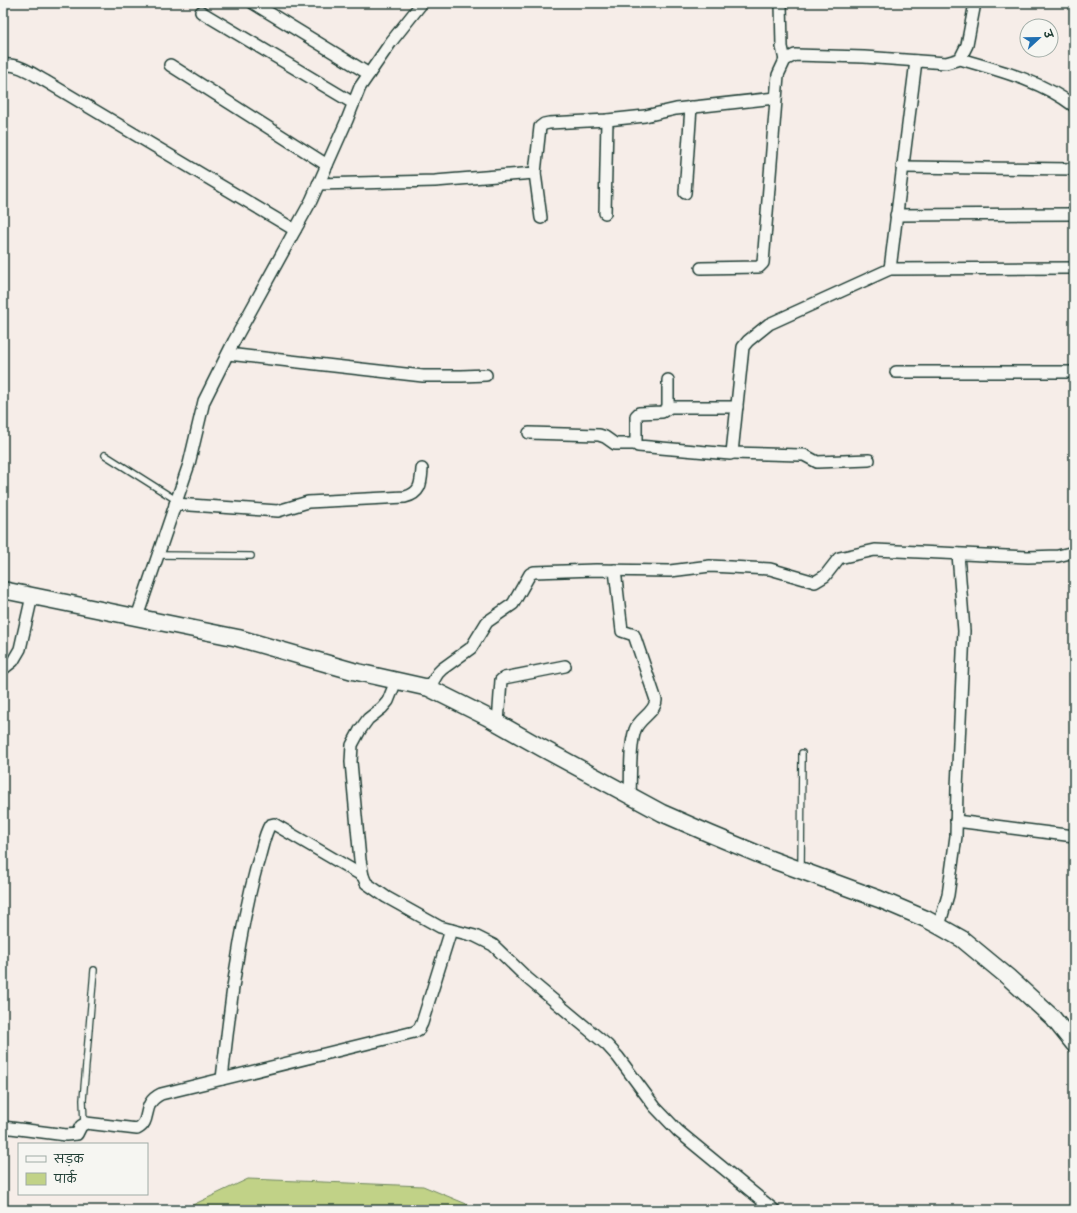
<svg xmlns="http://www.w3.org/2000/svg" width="1077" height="1213" font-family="'Balsamiq Sans','Playpen Sans Deva',sans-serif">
<rect width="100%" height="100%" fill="#f6ede8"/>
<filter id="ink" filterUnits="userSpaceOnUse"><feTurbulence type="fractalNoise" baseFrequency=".025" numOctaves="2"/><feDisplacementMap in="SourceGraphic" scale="8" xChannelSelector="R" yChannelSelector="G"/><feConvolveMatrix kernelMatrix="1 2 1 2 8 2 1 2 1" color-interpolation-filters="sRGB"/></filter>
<g filter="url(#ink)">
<!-- green -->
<polygon fill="#c1d287" stroke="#70885e" points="248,1179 423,1186 481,1210 182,1210"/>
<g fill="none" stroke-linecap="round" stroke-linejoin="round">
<defs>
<g id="lane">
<polyline points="105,455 176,500"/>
<polyline points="158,555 251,556"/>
<polyline points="801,868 802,753"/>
<polyline points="84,1124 83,1100 94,970"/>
</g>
<g id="street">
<polyline points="253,3 369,74"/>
<polyline points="781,3 782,47 785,60"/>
<polyline points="201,12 353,103"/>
<path d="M960 59C998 70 1042 81 1074 106"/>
<path d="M3 65C19 63 34 75 47 82L295 230"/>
<polyline points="170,65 327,165"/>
<polyline points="902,167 1074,169"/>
<polyline points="535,173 541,218"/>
<polyline points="318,184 435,181 535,173 540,127 544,124 549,123 607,120 645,116 676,109 775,98"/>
<polyline points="685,193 691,107"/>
<polyline points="605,213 607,120"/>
<polyline points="896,215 1074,214"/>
<polyline points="701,268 759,267 763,263 778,75 785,60 795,55 864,57 946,63 960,59 967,45 975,3"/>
<polyline points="890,269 916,61"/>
<polyline points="228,354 423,376 462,376 486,375"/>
<polyline points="896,372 1074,372"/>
<polyline points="668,380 668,407 667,409 662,412 639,413 636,416 636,444 638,446 730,454 732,453 743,347 748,341 769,324 890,269 1074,268"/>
<polyline points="668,407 737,407"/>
<polyline points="529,433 599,435 605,437 615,444 636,444"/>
<polyline points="732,453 800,455 804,455 817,462 869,460"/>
<path d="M175 504 278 511 308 502 405 497C421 493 421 483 422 469"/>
<path d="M615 570 622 631 634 635 656 700C655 713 639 718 635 730 629 748 631 777 630 796"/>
<polyline points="137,617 189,464 204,401 234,341 311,201 347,120 360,87 391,42 422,3"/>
<polyline points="3,669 13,661 20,649 32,596"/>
<polyline points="396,681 388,701 382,708 368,719 360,730 352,745 351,762 360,860 363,876 366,883 386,897 440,927 475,936 493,945 527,978 607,1045 618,1057 655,1107 678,1131 774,1210"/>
<polyline points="429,688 438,673 442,669 471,648 487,622 513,604 530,574 534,572 596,570 670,571 710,566 770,569 815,582 825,576 839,558 875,550 1028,557 1058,556 1074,552"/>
<polyline points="498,723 501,680 504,678 565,666"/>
<polyline points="956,821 1074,836"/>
<polyline points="939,926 948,895 956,836 957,788 964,631 958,554"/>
<path d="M222 1079C230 1007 238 935 257 865 261 854 264 834 270 825L274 824 363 876"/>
<path d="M3 1127 66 1135 77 1134 81 1126 86 1123 137 1129C153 1121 140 1104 161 1094L414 1032 419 1029 422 1023 451 930"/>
</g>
<polyline id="secondary" points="3,590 238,638 353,671 429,688 487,717 542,748 662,813 710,834 770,859 879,899 926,919 939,926 962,939 1008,977 1053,1018 1074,1044"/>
</defs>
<!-- lane casing -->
<use href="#lane" stroke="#1f3d34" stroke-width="8"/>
<!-- street casing -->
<use href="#street" stroke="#1f3d34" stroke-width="14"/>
<!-- secondary casing -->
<use href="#secondary" stroke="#1f3d34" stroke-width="19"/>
<!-- lane -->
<use href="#lane" stroke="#f6f6f2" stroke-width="5.5"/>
<!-- street -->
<use href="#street" stroke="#f6f6f2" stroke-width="11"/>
<!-- secondary -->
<use href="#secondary" stroke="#f6f6f2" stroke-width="16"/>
</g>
</g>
<!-- margin -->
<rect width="1077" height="1213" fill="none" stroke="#f6f6f2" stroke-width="16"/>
<rect x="8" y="8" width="1061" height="1197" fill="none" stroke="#1f3d34" stroke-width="1.5" filter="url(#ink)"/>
<!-- legend -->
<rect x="18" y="1143" width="130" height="52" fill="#f6f6f2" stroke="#a0aca6"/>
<rect x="26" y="1156" width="20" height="6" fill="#f6f6f2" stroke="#a0aca6"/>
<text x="54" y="1163" font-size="12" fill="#1f3d34">सड़क</text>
<rect x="26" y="1173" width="20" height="12" fill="#c1d287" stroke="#a0aca6"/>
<text x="54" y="1183" font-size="12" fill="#1f3d34">पार्क</text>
<!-- north arrow -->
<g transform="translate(1039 38) rotate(68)"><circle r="19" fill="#f6f6f2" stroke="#a0aca6"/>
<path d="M0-3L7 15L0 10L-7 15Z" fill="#1f6fb2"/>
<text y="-6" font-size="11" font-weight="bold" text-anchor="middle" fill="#1f3d34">उ</text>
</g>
</svg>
